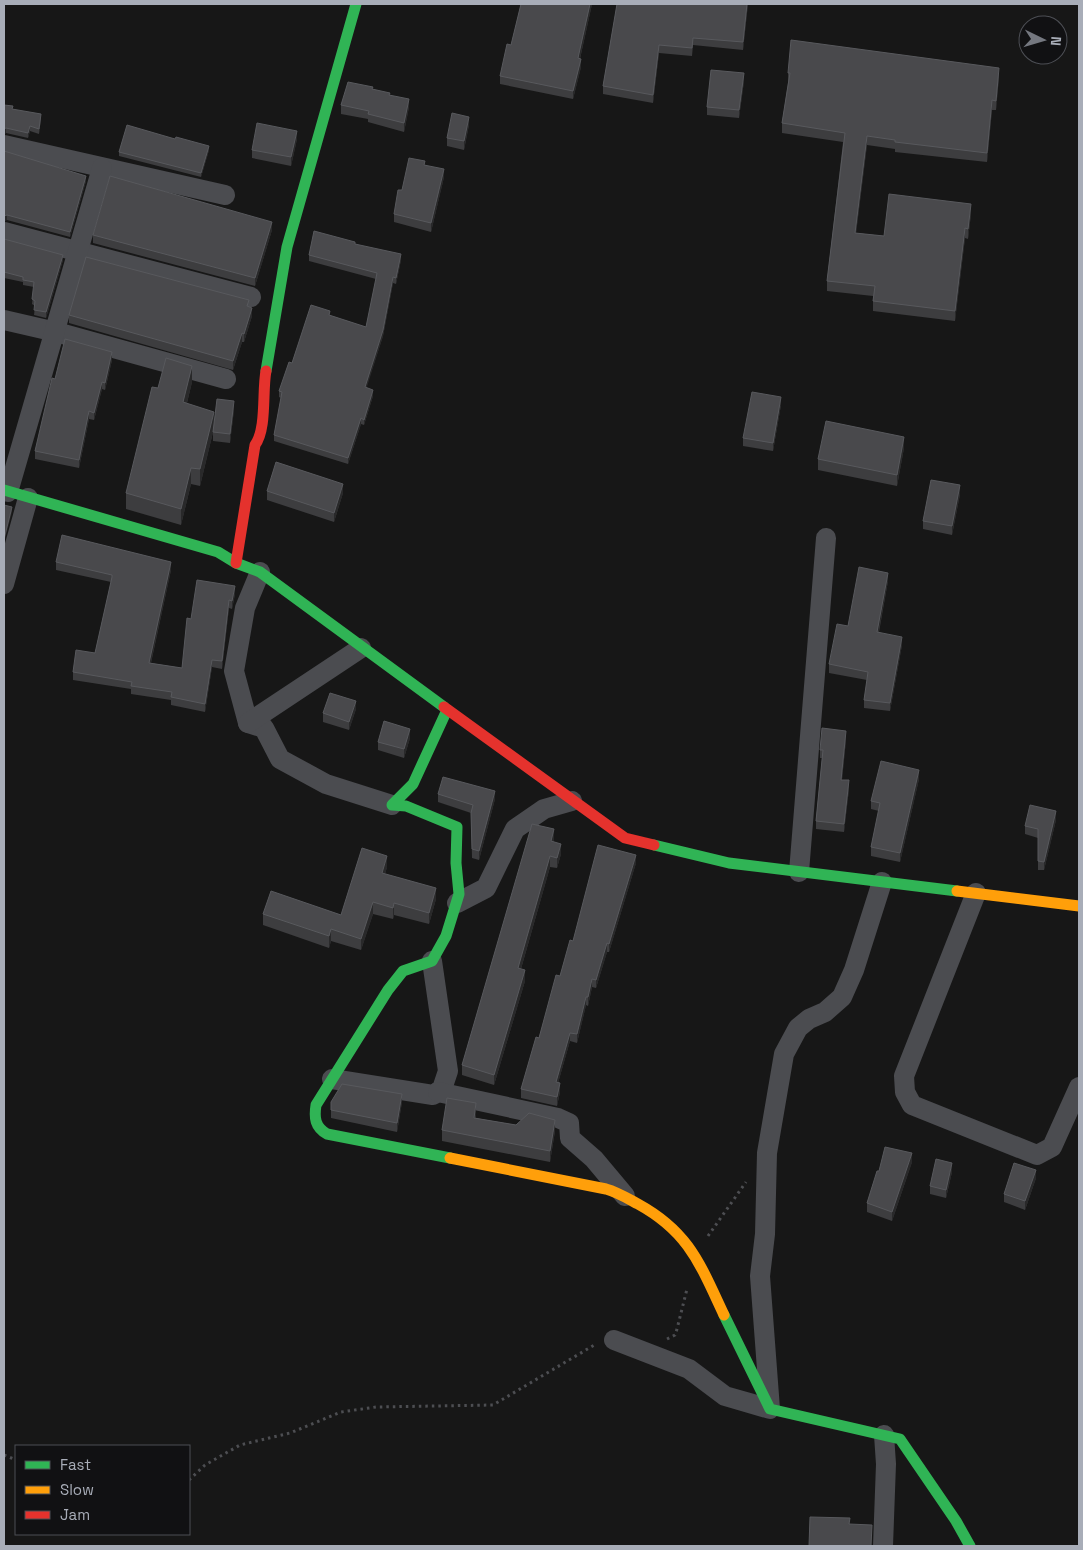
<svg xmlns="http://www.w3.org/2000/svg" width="1083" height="1550" font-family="'Space Grotesk',sans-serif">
<rect width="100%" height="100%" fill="#171717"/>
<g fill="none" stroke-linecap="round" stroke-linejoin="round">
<!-- path -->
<g stroke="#4d4e52" stroke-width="3" stroke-dasharray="2.5 4" stroke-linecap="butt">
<polyline points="708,1236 746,1182"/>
<polyline points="667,1339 675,1335 677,1329 687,1289"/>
<polyline points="4,1455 16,1460"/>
<polyline points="189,1480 205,1465 240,1445 290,1433 341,1412 376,1407 493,1405 596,1344"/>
</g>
<!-- street -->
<g stroke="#4b4c50" stroke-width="20">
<polyline points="4,145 225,195"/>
<polyline points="4,232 251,297"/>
<polyline points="4,320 56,332 226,379"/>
<polyline points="8,492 102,168"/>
<polyline points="260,572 245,608 234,671 248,723 264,728 280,759 326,784 392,805"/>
<polyline points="4,584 28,498"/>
<polyline points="248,723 361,648"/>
<polyline points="799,872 826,538"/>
<polyline points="976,893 904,1076 905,1092 912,1105 1037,1155 1052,1147 1079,1087"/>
<polyline points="457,903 486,888 515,829 544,809 572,801"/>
<polyline points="332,1079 433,1095 442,1089 448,1071 432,961"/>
<polyline points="438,1092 558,1118 569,1123 570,1138 594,1159 625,1196"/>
<polyline points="614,1340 689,1369 725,1396 770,1409 760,1276 765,1234 767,1153 784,1054 798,1028 809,1019 825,1012 842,997 854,970 882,882"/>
<polyline points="883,1546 886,1464 884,1435"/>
</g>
<!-- fast -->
<g stroke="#30b455" stroke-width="11">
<polyline points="266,371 287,247 356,4"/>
<polyline points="4,490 218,552 236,563 260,572 444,707"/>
<path d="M447 710 413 784 392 805 406 806 457 827 456 863 459 894 446 936 432 961 403 971 388 990 316 1105C314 1118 315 1127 327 1134L450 1158"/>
<polyline points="654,845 729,863 957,891"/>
<polyline points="724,1315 770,1409 900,1439 956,1521 970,1546"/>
</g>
<!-- slow -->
<g stroke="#ff9f0a" stroke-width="11">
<polyline points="957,891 1079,906"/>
<path d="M450 1158 606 1189C617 1192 627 1198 638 1204 689 1232 700 1264 724 1315"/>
</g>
<!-- jam -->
<g stroke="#e5322d" stroke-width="11">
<path d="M236 563 255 445C267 429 262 391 266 371"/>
<polyline points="444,707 625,838 654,845"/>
</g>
</g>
<!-- wall -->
<g fill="#3d3d3f">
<polygon points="521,4 592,4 580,59 581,67 573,99 500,84 500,76 511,45"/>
<polygon points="617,4 748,4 743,50 693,45 692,56 659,53 653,103 603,94 603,86"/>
<polygon points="788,73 999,77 996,110 992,110 987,162 895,152 895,149 867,145 856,233 884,236 971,214 968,239 965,238 955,321 873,311 873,296 827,291 827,281 843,142 782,133 782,123 788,83"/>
<polygon points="744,81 739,118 707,115 707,107"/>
<polygon points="373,89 390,95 409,107 404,132 368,122 368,119 341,114 341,105"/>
<polygon points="13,109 41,119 39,134 30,131 28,138 6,133 4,134"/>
<polygon points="469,125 464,150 447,146 447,138"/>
<polygon points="175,139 209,150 201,177 119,156 119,152"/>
<polygon points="297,139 291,166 252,158 252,150"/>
<polygon points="4,151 86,181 70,237 7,220 4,221"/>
<polygon points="425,165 444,177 431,232 394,222 394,214"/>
<polygon points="272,230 255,286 93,243 93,235"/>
<polygon points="4,239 63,260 46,318 34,315 35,306 32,304 34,287 23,285 23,282 4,278"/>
<polygon points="355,244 401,260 396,284 393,283 383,336 366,388 373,396 364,425 361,424 348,464 274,441 274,435 281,398 279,397 279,391 292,363 330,316 366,327 376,279 309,261 309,255"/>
<polygon points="249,307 252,316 244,342 242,342 233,370 69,323 69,315"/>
<polygon points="112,360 105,390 102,389 94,420 89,419 79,468 35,459 35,451 55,379"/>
<polygon points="192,382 187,403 214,428 200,486 191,484 181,525 126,509 126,493 158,388"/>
<polygon points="781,405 773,451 743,446 743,438"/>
<polygon points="234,410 230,443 213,441 213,432"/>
<polygon points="904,448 897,486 818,470 818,459"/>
<polygon points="267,491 343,493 334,522 267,500"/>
<polygon points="960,494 952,535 923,529 923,521"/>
<polygon points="56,562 171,570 151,663 182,668 191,619 235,594 232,609 229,608 222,669 212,667 205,712 171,705 171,700 131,694 131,689 73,680 73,672 95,653 111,582 56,570"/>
<polygon points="888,581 879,632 902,645 890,711 864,708 864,700 867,680 829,673 829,664 848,626"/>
<polygon points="356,709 349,730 323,722 323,713"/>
<polygon points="410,738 404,758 378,750 378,742"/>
<polygon points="846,740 842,780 849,789 844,832 816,829 816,821 822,758 820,758 820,750"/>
<polygon points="919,779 900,862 871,856 871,847 879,811 871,809 871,801"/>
<polygon points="438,794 495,799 479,860 472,858 471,813 438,802"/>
<polygon points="1056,820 1044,870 1038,870 1038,838 1025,834 1025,826"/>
<polygon points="554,840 553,842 561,854 557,868 550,867 521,969 525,981 494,1085 462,1075 462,1065"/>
<polygon points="636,863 609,952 607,952 596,988 592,987 588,1006 586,1005 577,1043 570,1041 558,1083 560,1092 557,1106 521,1098 521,1089 560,976 573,941"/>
<polygon points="387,867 385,874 436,899 429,924 394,915 393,919 373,914 361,950 331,941 329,948 263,925 263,914 341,915"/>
<polygon points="331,1102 402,1102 397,1132 331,1118"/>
<polygon points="476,1114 476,1118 516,1125 555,1131 550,1162 442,1141 442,1130"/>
<polygon points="912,1162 892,1221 867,1212 867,1203 879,1171"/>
<polygon points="952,1172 946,1198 930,1194 930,1186"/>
<polygon points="1036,1178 1025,1210 1004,1202 1004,1194"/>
</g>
<!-- shaded-wall -->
<g fill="#29292a">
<polygon points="590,4 592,4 578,67 578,58"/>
<polygon points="747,4 748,4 743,50 743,42"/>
<polygon points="659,45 659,53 653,103 653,95"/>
<polygon points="581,59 581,67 573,99 573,91"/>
<polygon points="999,68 999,77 996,110 996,101"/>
<polygon points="744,73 744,81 739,118 739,110"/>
<polygon points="409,99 409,107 404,132 404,123"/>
<polygon points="992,100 992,110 987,162 987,153"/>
<polygon points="41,114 41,119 39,134 39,129"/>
<polygon points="469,117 469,125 464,150 464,141"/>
<polygon points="30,126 30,131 28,138 28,133"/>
<polygon points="6,128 6,133 4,134 4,129"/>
<polygon points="297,131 297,139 291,166 291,157"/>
<polygon points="867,136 867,145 855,242 855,233"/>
<polygon points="209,146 209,150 201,177 201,173"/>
<polygon points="444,169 444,177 431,232 431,223"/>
<polygon points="86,176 86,181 70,237 70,232"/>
<polygon points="971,204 971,214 968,239 968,229"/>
<polygon points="7,215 7,220 4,221 4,216"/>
<polygon points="272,222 272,230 255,286 255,278"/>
<polygon points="965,228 965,238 955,321 955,311"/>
<polygon points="401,254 401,260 396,284 396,278"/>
<polygon points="63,255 63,260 46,318 46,312"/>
<polygon points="393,277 393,283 383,336 365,393 365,387"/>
<polygon points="252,308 252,316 244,342 244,334"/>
<polygon points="242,333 242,342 233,370 233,361"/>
<polygon points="112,352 112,360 105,390 105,383"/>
<polygon points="192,366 192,382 183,419 183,402"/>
<polygon points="102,382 102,389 94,420 94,413"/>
<polygon points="373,390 373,396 364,425 364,420"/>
<polygon points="781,397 781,405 773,451 773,443"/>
<polygon points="234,401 234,410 230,443 230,434"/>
<polygon points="89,411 89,419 79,468 79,460"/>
<polygon points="214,412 214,428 200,486 200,469"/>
<polygon points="361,418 361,424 348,464 348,458"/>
<polygon points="904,437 904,448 897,486 897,475"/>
<polygon points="191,468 191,484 181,525 181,509"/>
<polygon points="343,484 343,493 334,522 334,513"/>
<polygon points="960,485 960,494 952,535 952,526"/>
<polygon points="12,507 12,512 4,543 4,539"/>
<polygon points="171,562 171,570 149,671 149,663"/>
<polygon points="888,573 888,581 877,640 877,632"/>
<polygon points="235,586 235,594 232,609 232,601"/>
<polygon points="229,600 229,608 222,669 222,661"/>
<polygon points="902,637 902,645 890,711 890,703"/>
<polygon points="212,660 212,667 205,712 205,704"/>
<polygon points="356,701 356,709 349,730 349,722"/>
<polygon points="410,729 410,738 404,758 404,749"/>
<polygon points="846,731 846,740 841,788 841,780"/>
<polygon points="919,770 919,779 900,862 900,853"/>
<polygon points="849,780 849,789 844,832 844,824"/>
<polygon points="495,791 495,799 479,860 479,851"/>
<polygon points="1056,811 1056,820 1044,870 1044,862"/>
<polygon points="554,829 554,840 551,852 551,841"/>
<polygon points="561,844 561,854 557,868 557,858"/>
<polygon points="636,855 636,863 609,952 609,944"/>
<polygon points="387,856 387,867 382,885 382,873"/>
<polygon points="550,856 550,867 518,979 518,968"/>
<polygon points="436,888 436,899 429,924 429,913"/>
<polygon points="373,902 373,914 361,950 361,939"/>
<polygon points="394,903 394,915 393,919 393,908"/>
<polygon points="331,929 331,941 329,948 329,936"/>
<polygon points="607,943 607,952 596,988 596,980"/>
<polygon points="525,970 525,981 494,1085 494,1075"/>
<polygon points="592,979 592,987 588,1006 588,997"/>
<polygon points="586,997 586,1005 577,1043 577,1034"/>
<polygon points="570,1033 570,1041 556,1090 556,1082"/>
<polygon points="560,1083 560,1092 557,1106 557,1097"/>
<polygon points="402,1094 402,1102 397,1132 397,1123"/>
<polygon points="476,1103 476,1114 474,1129 474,1118"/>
<polygon points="555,1120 555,1131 550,1162 550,1151"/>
<polygon points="912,1153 912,1162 892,1221 892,1212"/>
<polygon points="952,1163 952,1172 946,1198 946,1190"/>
<polygon points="1036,1170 1036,1178 1025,1210 1025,1201"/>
</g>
<!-- building -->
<g fill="#49494c" stroke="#58595d">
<polygon points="521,4 590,4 578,58 581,59 573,91 500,76 507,44 511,45"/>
<polygon points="617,4 747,4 743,42 693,38 692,48 659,45 653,95 603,86"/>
<polygon points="791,40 999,68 996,101 992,100 987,153 895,142 895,140 867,136 855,233 884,236 889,194 971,204 968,229 965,228 955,311 873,301 875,286 827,281 845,133 782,123 790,73 788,73"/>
<polygon points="711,70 744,73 739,110 707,107"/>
<polygon points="348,82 373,87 372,89 390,93 389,95 409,99 404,123 368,114 369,111 341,105"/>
<polygon points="4,105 13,106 12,109 41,114 39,129 30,126 28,133 6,128 4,129"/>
<polygon points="452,113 469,117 464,141 447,138"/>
<polygon points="257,123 297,131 291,157 252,150"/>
<polygon points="127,125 175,139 176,137 209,146 201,173 119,152"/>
<polygon points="4,151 86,176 70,232 7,215 4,216"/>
<polygon points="409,158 425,161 424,165 444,169 431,223 394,214 398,190 402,190"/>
<polygon points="110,176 272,222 255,278 93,235"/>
<polygon points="314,231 355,242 355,244 401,254 396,278 393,277 383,330 365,387 373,390 364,420 361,418 348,458 274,435 282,392 279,391 289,362 292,363 311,305 330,311 329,315 366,327 377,273 309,255"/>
<polygon points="4,239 63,255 46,312 34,310 35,301 32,299 34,282 23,280 23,277 4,272"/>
<polygon points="86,257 249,300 247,306 252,308 244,334 242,333 233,361 69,315"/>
<polygon points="65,339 112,352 105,383 102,382 94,413 89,411 79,460 35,451 52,378 55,379"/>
<polygon points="166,358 192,366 183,402 214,412 200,469 191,468 181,509 126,493 152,387 158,388"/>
<polygon points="752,392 781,397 773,443 743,438"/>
<polygon points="217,399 234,401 230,434 213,432"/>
<polygon points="826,421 904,437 897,475 818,459"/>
<polygon points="276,462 343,484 334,513 267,491"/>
<polygon points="931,480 960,485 952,526 923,521"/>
<polygon points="4,505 12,507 4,539"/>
<polygon points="62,535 171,562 149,663 182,668 187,618 191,619 197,580 235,586 232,601 229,600 222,661 212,660 205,704 171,697 172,692 131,686 132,682 73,672 76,650 95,653 112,577 112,575 56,562"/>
<polygon points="859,567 888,573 877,632 902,637 890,703 864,700 868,672 829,664 837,624 848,626"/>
<polygon points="330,693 356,701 349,722 323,713"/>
<polygon points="384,721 410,729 404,749 378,742"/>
<polygon points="822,728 846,731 841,780 849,780 844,824 816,821 823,750 820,750"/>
<polygon points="881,761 919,770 900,853 871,847 880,803 871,801"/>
<polygon points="443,777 495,791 479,851 472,849 471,813 473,805 438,794"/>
<polygon points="1030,805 1056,811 1044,862 1038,861 1038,829 1025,826"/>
<polygon points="532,824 554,829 551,841 561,844 557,858 550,856 518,968 525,970 494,1075 462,1065"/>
<polygon points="598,845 636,855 609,944 607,943 596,980 592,979 588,997 586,997 577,1034 570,1033 556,1082 560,1083 557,1097 521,1089 536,1037 539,1038 556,975 560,976 570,940 573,941"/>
<polygon points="362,848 387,856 382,873 436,888 429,913 394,903 393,908 373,902 361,939 331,929 329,936 263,914 271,891 341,915"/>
<polygon points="342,1084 402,1094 397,1123 331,1110 331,1102"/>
<polygon points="447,1098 476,1103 474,1118 516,1125 529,1113 555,1120 550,1151 442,1130"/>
<polygon points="885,1147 912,1153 892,1212 867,1203 877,1171 879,1171"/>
<polygon points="936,1159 952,1163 946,1190 930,1186"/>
<polygon points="1014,1163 1036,1170 1025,1201 1004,1194"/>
<polygon points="810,1517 850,1518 849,1524 872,1525 871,1546 809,1546"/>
</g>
<!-- border -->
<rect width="1083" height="1550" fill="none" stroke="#a8adb8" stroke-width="10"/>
<!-- legend -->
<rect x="15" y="1445" width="175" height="90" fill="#111113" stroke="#4d4f55"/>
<rect x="25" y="1461" width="25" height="8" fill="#30b455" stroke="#4d4f55"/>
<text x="60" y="1470" font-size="15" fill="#a8adb8">Fast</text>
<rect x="25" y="1486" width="25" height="8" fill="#ff9f0a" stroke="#4d4f55"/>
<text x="60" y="1495" font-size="15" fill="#a8adb8">Slow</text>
<rect x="25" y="1511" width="25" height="8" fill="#e5322d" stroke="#4d4f55"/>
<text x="60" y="1520" font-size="15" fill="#a8adb8">Jam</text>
<!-- north arrow -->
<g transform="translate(1043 40) rotate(95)"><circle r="24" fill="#111113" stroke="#4d4f55"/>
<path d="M0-4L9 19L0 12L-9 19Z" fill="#757880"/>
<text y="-8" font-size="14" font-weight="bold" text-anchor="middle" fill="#a8adb8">N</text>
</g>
</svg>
